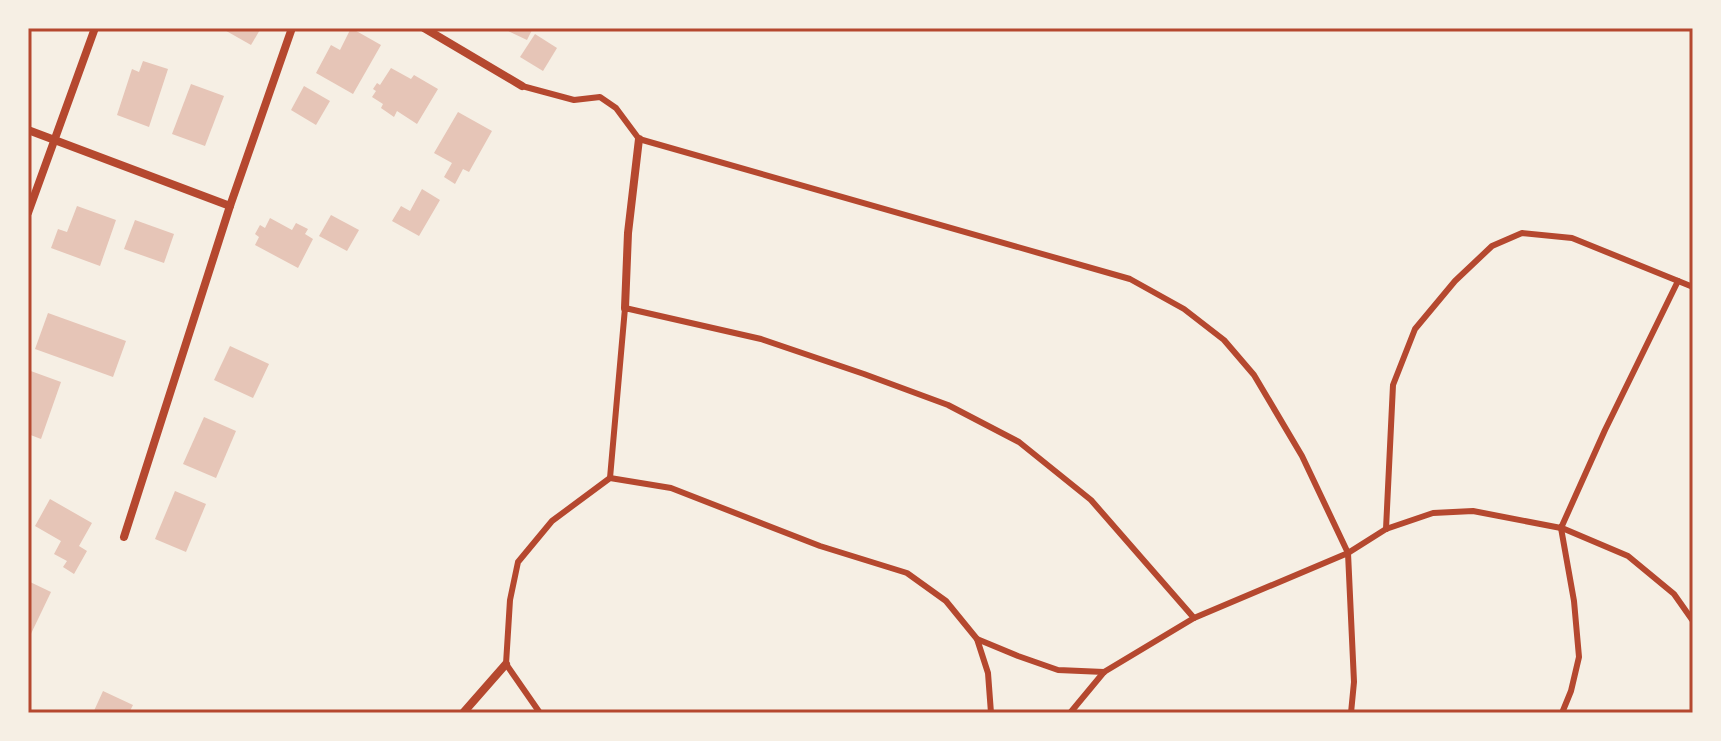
<svg xmlns="http://www.w3.org/2000/svg" width="1721" height="741" font-family="Roboto,sans-serif">
<rect width="100%" height="100%" fill="#f6efe4"/>
<!-- building -->
<g fill="#e6c5b7">
<polygon points="221,28 261,28 251,45"/>
<polygon points="351,28 381,45 353,94 316,73 331,45 340,50"/>
<polygon points="502,28 533,28 527,40"/>
<polygon points="535,34 557,48 543,71 520,57"/>
<polygon points="143,61 168,69 149,127 117,115 132,69 139,72"/>
<polygon points="391,68 411,79 414,75 438,89 417,124 397,111 394,117 381,108 383,104 372,97 376,91 373,89 377,83 380,85"/>
<polygon points="191,84 224,96 205,146 172,134"/>
<polygon points="304,86 330,101 316,125 291,110"/>
<polygon points="458,112 492,131 469,172 463,169 455,184 444,177 452,163 434,153"/>
<polygon points="422,189 440,200 419,236 392,221 401,206 410,211"/>
<polygon points="77,206 116,220 100,266 51,248 58,229 67,232"/>
<polygon points="331,215 359,230 347,251 319,236"/>
<polygon points="270,218 292,230 296,223 308,229 305,234 313,239 298,268 255,245 259,237 255,234 260,225 265,228"/>
<polygon points="135,220 174,234 164,263 124,249"/>
<polygon points="48,313 126,341 113,377 35,349"/>
<polygon points="230,346 269,364 253,398 214,380"/>
<polygon points="28,370 61,382 41,439 28,434"/>
<polygon points="204,417 236,431 216,478 183,464"/>
<polygon points="175,491 206,504 186,552 155,539"/>
<polygon points="50,499 92,523 79,546 87,551 74,574 63,567 67,561 54,554 61,541 35,526"/>
<polygon points="28,581 51,592 28,640"/>
<polygon points="103,691 133,705 129,713 93,713"/>
</g>
<g fill="none" stroke-linecap="round" stroke-linejoin="round">
<!-- service -->
<g stroke="#b5482f" stroke-width="6">
<polyline points="522,86 574,100 600,97 616,108 639,139 1130,279 1184,309 1224,340 1254,375 1302,456 1348,553 1386,529 1433,513 1473,511 1561,528 1605,430 1678,281"/>
<polyline points="610,478 625,308 761,339 864,374 948,405 1019,442 1091,500 1194,618 1104,672 1070,713"/>
<polyline points="1561,528 1574,601 1579,657 1571,691 1562,713"/>
<polyline points="1562,528 1628,556 1674,594 1693,621"/>
<polyline points="1386,529 1393,385 1415,329 1455,281 1492,246 1522,233 1572,238 1693,287"/>
<polyline points="1194,618 1348,553 1354,682 1351,713"/>
<polyline points="977,639 1018,656 1058,670 1104,672"/>
<polyline points="540,713 506,664 510,600 518,562 552,521 610,478 671,488 820,546 907,573 946,601 977,639 988,673 991,713"/>
</g>
<!-- minor -->
<g stroke="#b5482f" stroke-width="8">
<polyline points="424,28 522,86"/>
<polyline points="28,130 230,206"/>
<polyline points="28,213 95,28"/>
<polyline points="625,308 628,233 639,139"/>
<polyline points="124,537 230,206 292,28"/>
<polyline points="463,713 506,664"/>
</g>
</g>
<!-- border -->
<rect width="1721" height="741" fill="none" stroke="#f6efe4" stroke-width="60"/>
<rect x="30" y="30" width="1661" height="681" fill="none" stroke="#b5482f" stroke-width="3"/>
</svg>
